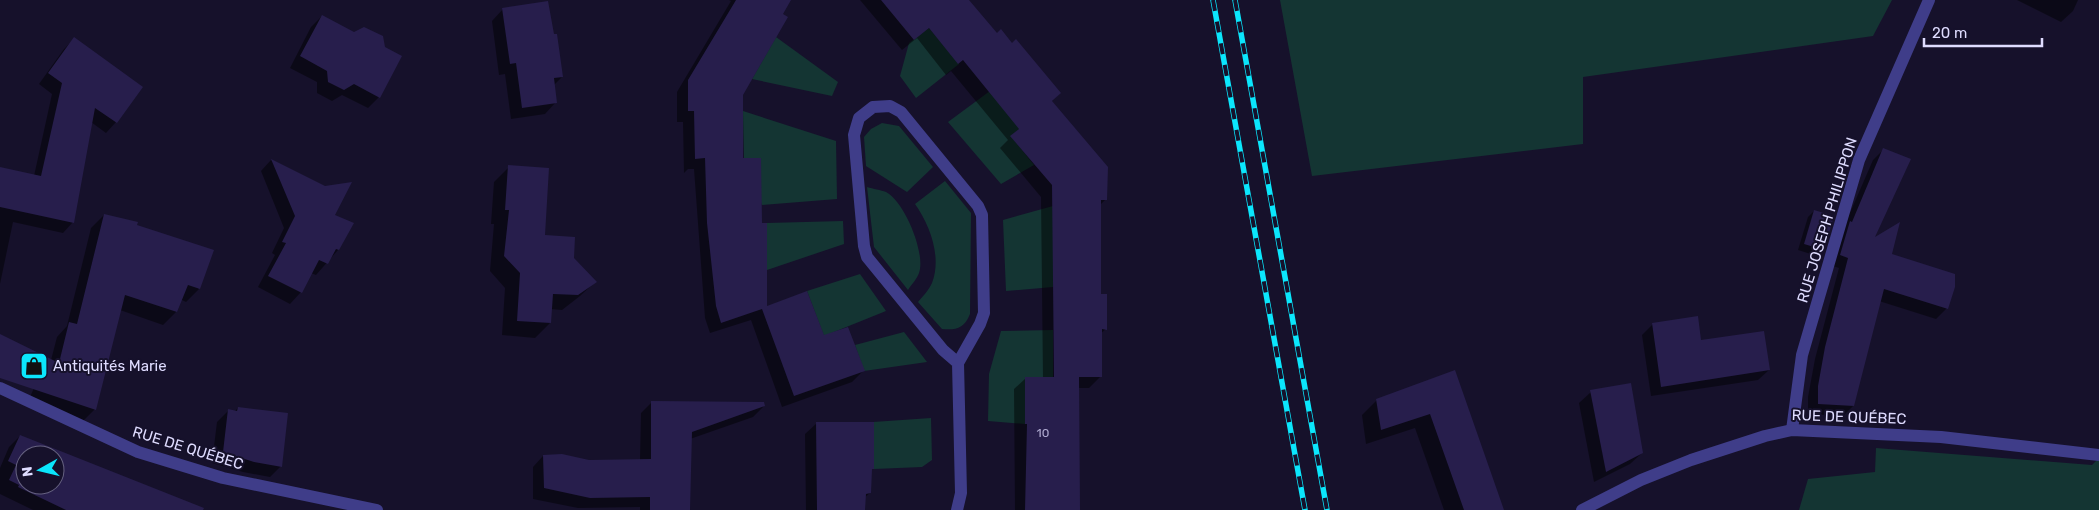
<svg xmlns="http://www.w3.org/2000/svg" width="2099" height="510" font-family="Rubik,sans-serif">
<rect width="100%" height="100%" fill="#16112b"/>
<!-- green -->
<g fill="#143533">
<polygon points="1280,0 1892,0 1873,36 1583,77 1583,144 1312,176"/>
<polygon points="929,28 959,64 916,98 900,76 909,43"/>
<polygon points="776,37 838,82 832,96 752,79"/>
<polygon points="994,88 1024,125 1011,136 1034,165 1001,184 948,122"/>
<polygon points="743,111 836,141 837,199 762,205 744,158"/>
<polygon points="882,123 899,126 933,167 907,192 866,166 864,137 871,129"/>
<path d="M945 181 971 213 970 314C964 329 956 330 942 329L918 302C923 296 929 290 932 283 942 257 930 225 915 204Z"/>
<path d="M867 187C873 189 881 190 886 192 905 202 926 254 919 273 917 279 911 285 908 290L874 247Z"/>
<polygon points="1053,206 1053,287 1006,291 1003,220"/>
<polygon points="843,221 844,244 767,270 767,223"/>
<polygon points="860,274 886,311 824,336 807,291"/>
<polygon points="1053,330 1053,377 1025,377 1025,424 988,421 989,374 1001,331"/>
<polygon points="904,332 927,362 864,371 855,345"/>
<polygon points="931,418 932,460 922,467 874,469 873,422"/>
<polygon points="1876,448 2092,465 2099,458 2099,510 1799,510 1808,479 1875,472"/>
</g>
<!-- shadow -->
<g fill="#0007" fill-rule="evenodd">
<polygon points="729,0 790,0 732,98 742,160 761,224 766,308 823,337 863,371 852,382 782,407 751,320 710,333 705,318 694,169 688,169 684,173 683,122 677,122 677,92 731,1"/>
<polygon points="860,0 968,0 996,34 1060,93 1051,102 1106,199 1100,205 1100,296 1106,329 1100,334 1101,376 1089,388 1078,388 1079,510 1015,510 1014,389 1026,378 1043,378 1041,197 1000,148 1008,140 951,71 946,75 917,38 902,50"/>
<polygon points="2017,0 2078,0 2073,11 2061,22"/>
<polygon points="503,9 562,77 554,85 556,102 545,114 511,119 505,74 499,75 492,21"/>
<polygon points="322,16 379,97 368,108 342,95 332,101 317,93 317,82 290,68 311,27"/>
<polygon points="74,39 142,87 116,122 106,133 91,122 73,222 63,233 13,222 0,284 0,169 34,176 52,94 39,84 64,49"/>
<polygon points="1884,149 1873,240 1947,308 1936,319 1879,301 1853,406 1843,416 1808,414 1808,397 1815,359 1839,268 1830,265 1843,229 1873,160"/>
<polygon points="271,160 325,187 334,215 338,250 316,275 311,273 301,292 290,304 258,287 275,255 272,253 284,228 261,171"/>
<polygon points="509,167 544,236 595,282 580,296 562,310 550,309 550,323 535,338 502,335 505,288 490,271 494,224 491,224 494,182"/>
<polygon points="1814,211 1823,249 1817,256 1798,250 1808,217"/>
<polygon points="104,215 136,225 199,289 186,302 180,299 176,312 163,325 120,310 95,409 82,422 27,404 40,374 50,364 57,337 67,326 91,228"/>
<polygon points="1653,324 1700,342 1769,370 1758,380 1651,396 1642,335"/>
<polygon points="1454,372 1503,510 1444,510 1415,428 1366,444 1362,415 1377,400"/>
<polygon points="1591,392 1642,453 1630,464 1594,482 1579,403"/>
<polygon points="651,403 764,406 753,417 690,439 688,510 640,510 640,507 578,508 533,499 533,467 543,456 589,461 640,460 641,413"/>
<polygon points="238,408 281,466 270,477 243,472 212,463 217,422 228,411 234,412"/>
<polygon points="817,423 870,471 870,493 864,498 864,510 806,510 805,434"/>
<path d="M20 436 188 510H33L0 494V468L9 447ZM25 455H55V485H25Z"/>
</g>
<!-- building -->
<g fill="#271e4c" fill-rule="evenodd">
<polygon points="736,0 791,0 783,14 788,17 743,95 743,158 761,158 762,223 767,223 767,306 807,291 824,335 848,327 865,371 794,396 762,309 721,323 716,306 707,223 705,158 695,159 694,111 688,111 688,80"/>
<polygon points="881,0 969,0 997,33 1001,29 1012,43 1016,39 1061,93 1052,101 1108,167 1107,200 1101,200 1101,294 1107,294 1107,330 1102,329 1102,377 1079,377 1080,510 1025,510 1027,424 1025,424 1025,377 1054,377 1052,185 1010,136 1019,129 963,60 958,64 929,28 914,40"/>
<polygon points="548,1 554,34 557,34 563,77 554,78 557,103 522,108 516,63 510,64 502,8"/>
<polygon points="322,15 354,32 364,27 383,36 385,47 402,56 380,98 354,84 344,90 328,82 327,71 300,56"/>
<polygon points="74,37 143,87 117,123 95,108 74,223 0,207 0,167 41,176 62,83 48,73"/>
<polygon points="1883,148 1911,159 1875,237 1900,222 1892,254 1955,274 1955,287 1948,309 1884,289 1854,406 1818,404 1818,386 1825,347 1848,258 1840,255 1850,221 1852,222"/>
<polygon points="271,159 325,186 352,182 335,215 354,223 339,250 336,249 328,264 319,260 302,293 268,276 286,243 282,242 295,216"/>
<polygon points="508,165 549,168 545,235 575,237 574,258 597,282 578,295 553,294 551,323 517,321 520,273 504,256 509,210 505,210"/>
<polygon points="1814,210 1834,216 1824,250 1804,244"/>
<polygon points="104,214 138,222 137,225 214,250 200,289 188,285 177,312 125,295 96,410 0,378 0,334 59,363 69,322 77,324"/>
<polygon points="1698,316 1701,340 1764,331 1770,370 1661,387 1652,323"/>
<polygon points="1455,370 1504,510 1464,510 1430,414 1381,430 1376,399"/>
<polygon points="1631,383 1643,453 1606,472 1590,390"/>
<polygon points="651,401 764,402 765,406 692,432 690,510 650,510 650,497 590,498 544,488 543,455 562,454 589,460 651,459"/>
<polygon points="238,407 288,413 282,467 254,462 223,452 228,409 237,411"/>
<polygon points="816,422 874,422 874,469 872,469 871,493 866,494 865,510 817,510"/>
<path d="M20 435 204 508 203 510H66L18 487 19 485 9 480 16 465 8 461ZM25 455H55V485H25Z"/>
</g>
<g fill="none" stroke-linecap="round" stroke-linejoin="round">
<!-- minor -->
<g stroke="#3f3d89" stroke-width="12">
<polyline points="0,388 138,452 223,478 377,510"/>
<polyline points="1792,430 1802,355 1859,160 1929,0"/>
<polyline points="957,510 961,493 958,363 980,324 984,313 982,215 978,206 901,112 890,106 873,107 859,118 854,135 864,246 867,257 943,350 958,363"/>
<polyline points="1582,510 1641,480 1691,460 1765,436 1792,430 1941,437 2099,455"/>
</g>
<defs>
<g id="rail">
<polyline points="1213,0 1305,510"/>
<polyline points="1235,0 1327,510"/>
</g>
</defs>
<!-- rail casing -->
<use href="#rail" stroke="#0be6fc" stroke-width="5.5"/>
<!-- rail -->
<use href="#rail" stroke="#16112b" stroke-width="4" stroke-dasharray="11" stroke-linecap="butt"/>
</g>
<!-- icons -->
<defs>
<symbol id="shop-square" viewBox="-11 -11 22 22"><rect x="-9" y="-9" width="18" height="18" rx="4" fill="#0be6fc" stroke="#16112b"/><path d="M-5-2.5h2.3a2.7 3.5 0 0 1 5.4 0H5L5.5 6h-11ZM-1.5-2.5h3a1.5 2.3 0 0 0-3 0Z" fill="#111"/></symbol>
</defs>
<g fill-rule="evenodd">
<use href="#shop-square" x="18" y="350" width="32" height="32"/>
</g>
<g text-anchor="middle" stroke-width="4" stroke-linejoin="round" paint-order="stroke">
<!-- number labels -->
<g font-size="12" fill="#b1acd2">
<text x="1043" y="437">10</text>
</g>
<!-- street labels -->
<g font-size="15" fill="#dfdcff" stroke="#16112b">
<text transform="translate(1827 220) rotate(-73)" y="5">RUE JOSEPH PHILIPPON</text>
<text transform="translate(1849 417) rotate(2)" y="5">RUE DE QUÉBEC</text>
<text transform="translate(188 448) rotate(17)" y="5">RUE DE QUÉBEC</text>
</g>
<!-- poi labels -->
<g font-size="15" fill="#dfdcff" stroke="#16112b" text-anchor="start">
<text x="53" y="371">Antiquités Marie</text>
</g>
</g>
<!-- north arrow -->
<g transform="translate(40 470) rotate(262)"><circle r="24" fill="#16112b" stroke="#666280"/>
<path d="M0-4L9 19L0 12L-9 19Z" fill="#0be6fc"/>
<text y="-8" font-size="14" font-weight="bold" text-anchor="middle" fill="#dfdcff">N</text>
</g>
<!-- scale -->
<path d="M1924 38v8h118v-8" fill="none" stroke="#dfdcff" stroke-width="2.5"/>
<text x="1932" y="38" font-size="15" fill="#dfdcff" stroke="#16112b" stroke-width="4" paint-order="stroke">20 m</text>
</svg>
